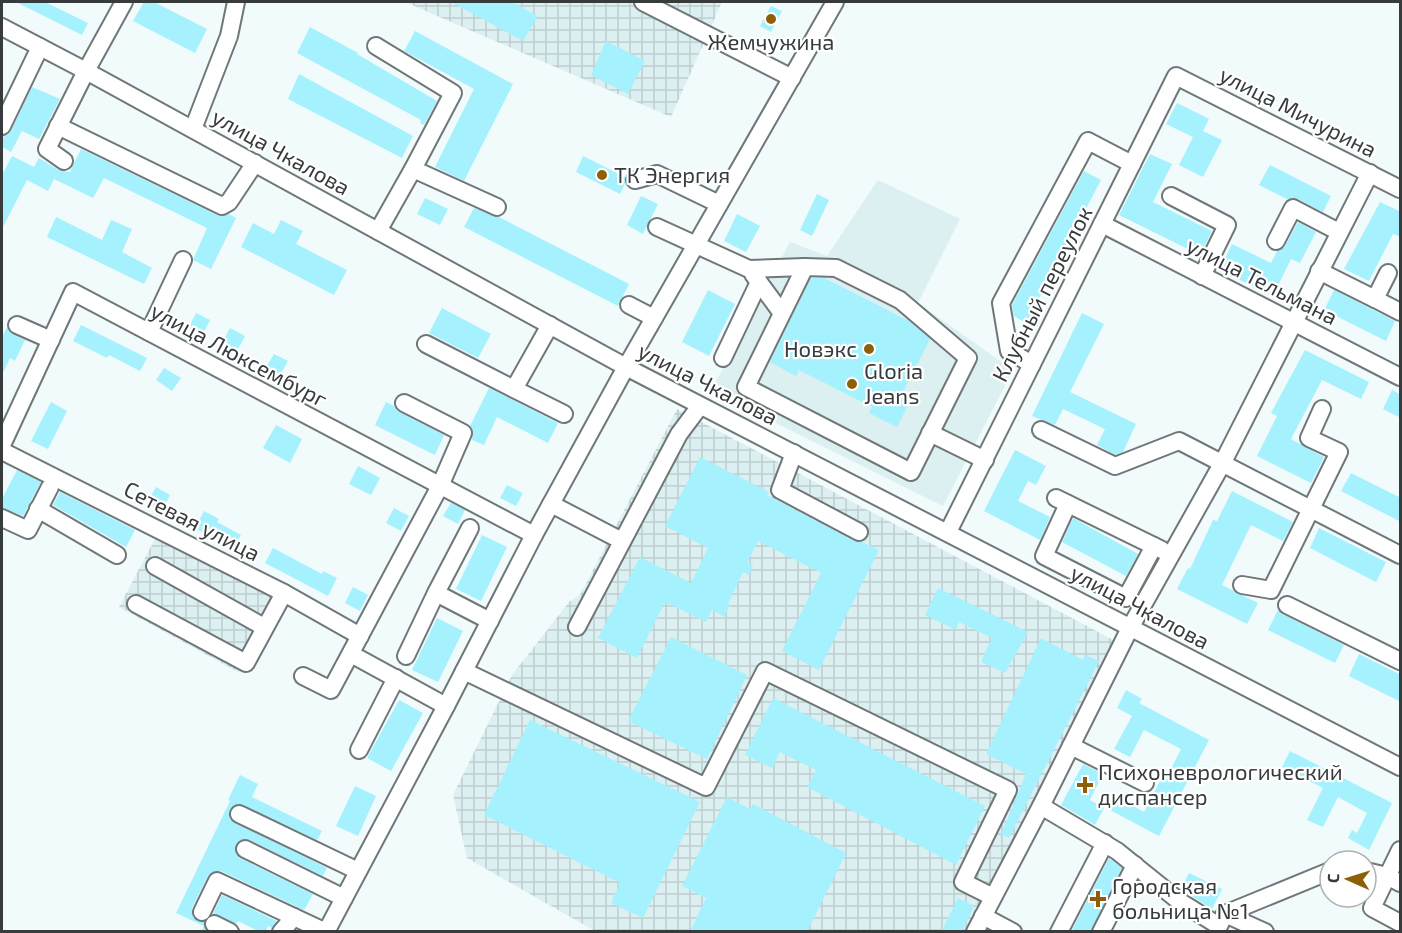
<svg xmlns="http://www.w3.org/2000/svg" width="1402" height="933" font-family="'Exo 2',sans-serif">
<defs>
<pattern id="industrial-grid" width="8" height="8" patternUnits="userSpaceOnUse" patternTransform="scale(1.5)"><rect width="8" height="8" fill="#dceff1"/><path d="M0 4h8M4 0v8" fill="none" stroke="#beced0"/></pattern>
</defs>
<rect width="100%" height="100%" fill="#f1fbfc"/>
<!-- built -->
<polygon fill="#dceff1" points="878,180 960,219 918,303 1013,370 943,506 711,391 790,242 827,256"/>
<!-- industrial -->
<g fill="url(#industrial-grid)">
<polygon points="405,2 722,2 671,117"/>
<polygon points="677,409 1117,642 967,931 595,931 467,858 453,795 512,675 569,602 580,595"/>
<polygon points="157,535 278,601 240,673 119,607"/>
</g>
<!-- building -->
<g fill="#a5f1fe">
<polygon points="16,2 45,2 88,23 82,35"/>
<polygon points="144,2 154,2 207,29 195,53 133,21"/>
<polygon points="451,2 512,2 538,16 523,41"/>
<polygon points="771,6 782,11 771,32 760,26"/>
<polygon points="310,27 358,53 357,54 437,101 424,125 420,123 421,120 297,53"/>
<polygon points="415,31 513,84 464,181 435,167 474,89 404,51"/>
<polygon points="606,41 645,61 628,94 591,75"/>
<polygon points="299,74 413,136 402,158 288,99"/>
<polygon points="32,87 60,99 39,139 22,131 11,152 2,147 2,138 11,131"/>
<polygon points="1177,103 1209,119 1203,131 1222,140 1203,177 1179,165 1193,137 1166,124"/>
<polygon points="81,149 217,215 223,216 229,214 236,218 211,269 193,260 207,228 104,178 93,198 54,179 48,191 27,180 2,229 2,175 12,156 34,167 39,158 58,170 70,172"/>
<polygon points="1150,154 1172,164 1153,202 1212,231 1200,255 1119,215"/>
<polygon points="583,156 625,177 625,184 620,194 576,172"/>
<polygon points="1270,165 1331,196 1323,212 1298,199 1287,199 1259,185"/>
<polygon points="1084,171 1101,180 1026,323 1014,316 1012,305"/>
<polygon points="817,194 829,200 812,236 800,230"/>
<polygon points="641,196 658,204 643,234 627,225"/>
<polygon points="425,198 448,209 440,225 417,214"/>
<polygon points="1380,202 1401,212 1401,237 1393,234 1369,281 1344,269"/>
<polygon points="474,208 499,217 629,284 618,306 464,227"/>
<polygon points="737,214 760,226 746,252 724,241"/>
<polygon points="56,217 102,240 111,220 132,229 122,252 152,268 144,284 47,237"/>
<polygon points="281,220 303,231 296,244 347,270 334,295 241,247 253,223 274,234"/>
<polygon points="1298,222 1316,232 1300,263 1291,259 1273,296 1219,270 1232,244 1271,263 1277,251 1285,246"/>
<polygon points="811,278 824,278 909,321 930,339 900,398 909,403 897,427 869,413 872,407 799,370 796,376 770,362"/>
<polygon points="708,290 735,304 709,356 682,342"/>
<polygon points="1334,290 1395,321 1386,341 1324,310"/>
<polygon points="442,308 491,334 478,358 429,333"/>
<polygon points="196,313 210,320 203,334 189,327"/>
<polygon points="1082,313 1104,324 1070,392 1136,424 1123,452 1115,455 1097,445 1105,429 1063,409 1055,425 1032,416"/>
<polygon points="81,325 147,358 140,371 109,355 107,358 73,341"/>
<polygon points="7,327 12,334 25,340 15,361 10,358 2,375 2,337"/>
<polygon points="230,328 245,336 237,351 222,343"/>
<polygon points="1305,350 1369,382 1361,399 1322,380 1291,439 1324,457 1311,483 1257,456 1277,416 1271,413"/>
<polygon points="274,354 288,361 279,377 265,369"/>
<polygon points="164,368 181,378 172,391 156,380"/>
<polygon points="489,388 558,423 548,443 497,417 484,445 472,440 473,431 470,426"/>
<polygon points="1392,390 1401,395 1401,418 1383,409"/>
<polygon points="51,402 67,411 48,449 31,441"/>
<polygon points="386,402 394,406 399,412 444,435 435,455 375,425"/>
<polygon points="276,425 302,439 290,463 263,448"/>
<polygon points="1015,450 1046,466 1036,485 1028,481 1018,501 1050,517 1040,540 984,511"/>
<polygon points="700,457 769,492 767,495 854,541 862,542 879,550 819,670 782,651 821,573 758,541 747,563 753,565 749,575 743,572 728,604 730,605 724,617 712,610 706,622 665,602 637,658 598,638 640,557 691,583 708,548 665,526"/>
<polygon points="358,466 380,478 371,495 349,484"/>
<polygon points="17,470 41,482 23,516 2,508 2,499"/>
<polygon points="1351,473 1401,498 1401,522 1341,491"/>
<polygon points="507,485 523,493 516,506 500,498"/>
<polygon points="156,487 170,495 162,511 147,503"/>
<polygon points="1232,491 1293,522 1283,541 1251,525 1222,585 1258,603 1247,624 1177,589 1188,568 1190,569 1213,520 1217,521"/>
<polygon points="60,492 135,530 126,547 53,505"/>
<polygon points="451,503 465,510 458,524 443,516"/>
<polygon points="394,508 409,516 401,531 386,523"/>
<polygon points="204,511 219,519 217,522 241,535 233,549 195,528"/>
<polygon points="1073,518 1138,554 1126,576 1062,542"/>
<polygon points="1319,528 1386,562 1376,582 1310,548"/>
<polygon points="482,535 507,547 481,601 456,589"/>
<polygon points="273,548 322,574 323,571 337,578 328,596 265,563"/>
<polygon points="353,587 368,595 360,611 345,603"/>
<polygon points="938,588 1028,632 1005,673 981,662 992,638 959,622 956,630 925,615"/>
<polygon points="1278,610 1282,614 1344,645 1335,663 1268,630"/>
<polygon points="437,618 463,631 438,682 412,670"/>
<polygon points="671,637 747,675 707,759 628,721"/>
<polygon points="1041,638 1083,660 1085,655 1099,661 1009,838 1001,834 1026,774 986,754"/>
<polygon points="1359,654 1401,675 1401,702 1349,676"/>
<polygon points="1126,690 1142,699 1139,703 1209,740 1159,836 1106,808 1113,795 1144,812 1163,775 1167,777 1181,749 1144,730 1130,757 1114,749 1132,716 1117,708"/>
<polygon points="773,698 985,806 956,865 807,787 816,770 780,752 772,768 745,755"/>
<polygon points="399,700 423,713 391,771 367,758"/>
<polygon points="530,720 700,802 643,918 611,903 620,883 484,815"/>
<polygon points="1290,751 1392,803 1369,850 1348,838 1352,830 1357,833 1367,813 1338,797 1323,827 1307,820 1323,788 1282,767"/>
<polygon points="1083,764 1103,774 1090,800 1104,808 1095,825 1061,805"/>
<polygon points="240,775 258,784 252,797 322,831 317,840 239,804 230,809 229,815 231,820 327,868 323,876 250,840 240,840 235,849 240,858 313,894 304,910 221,871 216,871 208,876 192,908 193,917 198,922 204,922 207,932 201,932 204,926 176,913 230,801 228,800"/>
<polygon points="355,786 376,796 358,836 336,826"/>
<polygon points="727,797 750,809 753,804 846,853 807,932 690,932 706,898 682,886"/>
<polygon points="1109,858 1122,868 1091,932 1071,932"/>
<polygon points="1189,873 1222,889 1212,909 1181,889"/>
<polygon points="222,895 277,921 272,928 268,926 266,932 260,932 238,921 236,924 213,914"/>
<polygon points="958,898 974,906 962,932 941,932"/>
</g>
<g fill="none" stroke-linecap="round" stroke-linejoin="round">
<defs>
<g id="minor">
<polyline points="643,2 792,78"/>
<polyline points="2,27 86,71 626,367 1400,767"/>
<polyline points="376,46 453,93 413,169"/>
<polyline points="2,126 40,47"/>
<polyline points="58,126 222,206 229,202 255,163"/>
<polyline points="193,129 229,36 236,2"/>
<polyline points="64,161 47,149 86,71 124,2"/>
<polyline points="635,180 657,174 719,204"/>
<polyline points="1171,196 1227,225 1202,276"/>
<polyline points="1102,224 1400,377"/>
<polyline points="657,227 749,269 805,267"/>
<polyline points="378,231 413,169 497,207"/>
<polyline points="1276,241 1293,208 1339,232"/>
<polygon points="805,267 836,268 900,300 968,358 911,472 746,387"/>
<polyline points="1319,271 1375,299"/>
<polyline points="1388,273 1375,299 1400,312"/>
<polyline points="753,274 781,312"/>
<polyline points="629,305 654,318"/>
<polyline points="17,325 51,340"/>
<polyline points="550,325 514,389 564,414"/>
<polyline points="149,332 183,260"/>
<polyline points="426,344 514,389"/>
<polyline points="723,358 759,282"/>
<polyline points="1032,364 1009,351 1001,303 1088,141 1132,164"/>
<polyline points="1041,430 1115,466 1179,441 1400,555"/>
<polyline points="930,433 985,460"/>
<polyline points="2,445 73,292 534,535"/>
<polyline points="2,451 284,593 360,636"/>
<polyline points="794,453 780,490 859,532"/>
<polyline points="1056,498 1162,550"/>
<polyline points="551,504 622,541"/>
<polyline points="1068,504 1044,556 1126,598 1154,546"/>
<polyline points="38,509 117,555"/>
<polyline points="2,518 28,530 50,487"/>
<polyline points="948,532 1176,76 1400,189"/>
<polyline points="155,566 264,627"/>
<polyline points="1242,585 1271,590 1339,452 1309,438 1322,409"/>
<polyline points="436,593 470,528"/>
<polyline points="136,604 246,663 284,593"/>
<polyline points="1287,605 1400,661"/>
<polyline points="577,627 679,434 700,406"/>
<polyline points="351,654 446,706"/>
<polyline points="406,656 436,593 490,621"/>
<polyline points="464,671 706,787 765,671 1008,790 963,882 993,897"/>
<polyline points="303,676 331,690 440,486 463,433 404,403"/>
<polyline points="1071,746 1145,783"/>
<polyline points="359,750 396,678"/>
<polyline points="1041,806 1117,851 1179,901 1219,926 1225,914 1330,871"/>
<polyline points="239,814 358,871"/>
<polyline points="245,849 344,898"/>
<polyline points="1400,850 1372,908 1400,923"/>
<polyline points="1366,871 1387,876 1400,883"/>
<polyline points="202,912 217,881 326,932 446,706 534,535 626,367 835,2"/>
<polyline points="1225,914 1265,932"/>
<polyline points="983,916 1013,932"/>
<polyline points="214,924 230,932"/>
<polyline points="281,932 294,917"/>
<polyline points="975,932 1041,806 1130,628 1222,464 1370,173"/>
<polyline points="1059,932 1105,843"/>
<polyline points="1101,932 1135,865"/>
</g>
</defs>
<!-- minor casing -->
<use href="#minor" stroke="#6f7778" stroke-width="20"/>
<!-- minor -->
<use href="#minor" stroke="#fff" stroke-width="16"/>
</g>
<!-- markers -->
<g fill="#8d5f07" stroke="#fff" stroke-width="2">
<circle cx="771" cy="19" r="6"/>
<circle cx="602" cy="175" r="6"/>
<circle cx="869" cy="349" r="6"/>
<circle cx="852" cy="384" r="6"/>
<path d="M1082 776h6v6h6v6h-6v6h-6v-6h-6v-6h6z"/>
<path d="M1095 890h6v6h6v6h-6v6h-6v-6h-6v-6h6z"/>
</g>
<g text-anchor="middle" stroke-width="4.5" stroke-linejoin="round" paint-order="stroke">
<!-- poi labels -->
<g font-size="22" fill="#383b3c" stroke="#fff" text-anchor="start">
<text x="771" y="50" text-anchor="middle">Жемчужина</text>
<text x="614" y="183">ТК Энергия</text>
<text x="857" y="357" text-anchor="end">Новэкс</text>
<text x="864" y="379">Gloria<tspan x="864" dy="25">Jeans</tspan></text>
<text x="1098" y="780">Психоневрологический<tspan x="1098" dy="25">диспансер</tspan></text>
<text x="1112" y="894">Городская<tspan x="1112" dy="25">больница №1</tspan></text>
</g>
<!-- street labels -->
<g font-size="22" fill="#383b3c" stroke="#fff">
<text transform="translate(1298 112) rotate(27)" y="8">улица Мичурина</text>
<text transform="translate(281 152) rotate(29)" y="8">улица Чкалова</text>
<text transform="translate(1262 281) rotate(27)" y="8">улица Тельмана</text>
<text transform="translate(1042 294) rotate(-63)" y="8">Клубный переулок</text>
<text transform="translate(239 355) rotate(28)" y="8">улица Люксембург</text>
<text transform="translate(708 384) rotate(27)" y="8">улица Чкалова</text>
<text transform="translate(192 521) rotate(27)" y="8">Сетевая улица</text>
<text transform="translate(1140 607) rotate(28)" y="8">улица Чкалова</text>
</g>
</g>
<!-- border -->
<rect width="1402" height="933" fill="none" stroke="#383b3c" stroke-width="6"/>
<!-- north arrow -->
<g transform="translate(1348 879) rotate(273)"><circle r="28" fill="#ffffff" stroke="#afb1b1" stroke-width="1.5"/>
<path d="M0-4.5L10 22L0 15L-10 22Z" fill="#8d5f07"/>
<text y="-9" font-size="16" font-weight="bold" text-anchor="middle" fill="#383b3c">С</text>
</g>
</svg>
